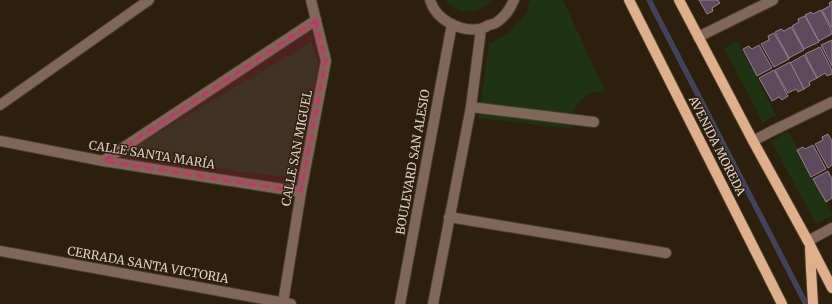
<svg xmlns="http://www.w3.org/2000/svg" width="832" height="304" font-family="Merriweather,serif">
<rect width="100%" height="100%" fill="#2c1f0c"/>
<!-- green -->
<g fill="#1f3211">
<path d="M446 0H492C481 14 457 16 446 0Z"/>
<polygon points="530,0 563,0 606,93 598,92 589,94 578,103 572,115 574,129 478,118 489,44 508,33 526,14"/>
<polygon points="738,41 776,115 763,123 724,48"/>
<polygon points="311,42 319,64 294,178 119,156"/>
<polygon points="788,131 832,214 832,216 816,224 771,141"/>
</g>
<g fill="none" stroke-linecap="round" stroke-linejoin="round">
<!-- stream -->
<polyline stroke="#42425d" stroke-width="5.5" points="649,0 806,304"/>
</g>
<!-- building -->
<g fill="#5d4b5c" stroke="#948094">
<polygon points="699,0 718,0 720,3 712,8 713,11 707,14"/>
<polygon points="832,1 832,28 822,10 830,6 829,3"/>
<polygon points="821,10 832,31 832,34 819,41 805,15 811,12 813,14"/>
<polygon points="805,16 819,42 804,49 792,26 799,22 798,19"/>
<polygon points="791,27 804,50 789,58 775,32 781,29 784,31"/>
<polygon points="774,33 789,59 774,67 761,44 769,40 768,36"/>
<polygon points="832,40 832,66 821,45"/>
<polygon points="759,45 772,68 757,76 743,49 749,46 752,49"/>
<polygon points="820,47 832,70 832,74 827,76 825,73 817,78 805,54"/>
<polygon points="804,55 817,78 809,82 810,85 804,89 790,63"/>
<polygon points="790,62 804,89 798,92 796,89 788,93 775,70"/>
<polygon points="774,70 788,96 782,100 779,97 772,101 759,78"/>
<polygon points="828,134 832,141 832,165 828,168 815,144 823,140 822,137"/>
<polygon points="813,145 826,169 811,177 797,150 803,147 805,149"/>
<polygon points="828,171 832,179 832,198 826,202 813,179"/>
</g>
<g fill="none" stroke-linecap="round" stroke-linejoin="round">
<defs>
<g id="minor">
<path d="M430 0C436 20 460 32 480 29 483 28 486 27 489 25 492 24 495 24 497 22 506 16 510 9 514 0"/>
<polyline points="698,37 773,0"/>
<polyline points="0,105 149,0"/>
<polyline points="471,107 594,122"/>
<polyline points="0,141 103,161 301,192"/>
<polyline points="753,141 772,131 832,102"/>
<polyline points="103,161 316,20"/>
<polyline points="449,217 666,253"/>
<polyline points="808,241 832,228"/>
<polyline points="0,251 291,304"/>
<polyline points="283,303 301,192 326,61 311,0"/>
<polyline points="400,304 452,24"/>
<polyline points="433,304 471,107 481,29"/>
</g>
<g id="major">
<polyline points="629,0 782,304"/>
<polyline points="679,0 753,141 809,243 832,288"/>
<polyline points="810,248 811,269 813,304"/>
</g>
</defs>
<!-- minor casing -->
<use href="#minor" stroke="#483c2a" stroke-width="12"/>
<!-- major casing -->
<use href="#major" stroke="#483c2a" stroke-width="12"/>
<!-- minor -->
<use href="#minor" stroke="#7f6857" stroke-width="10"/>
<!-- major -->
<use href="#major" stroke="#deaf8a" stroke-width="10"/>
</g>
<!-- marked area -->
<path fill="#c6346b" fill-opacity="0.2" stroke="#c6346b" stroke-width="3" stroke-dasharray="8 5" stroke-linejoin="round" d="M316 20 326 61 301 192 103 161Z"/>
<g text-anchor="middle" stroke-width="3" stroke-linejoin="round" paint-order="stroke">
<!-- street labels -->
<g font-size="12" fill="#dbd2c7" stroke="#2c1f0c">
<text transform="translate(717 146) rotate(63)" y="4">AVENIDA MOREDA</text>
<text transform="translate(297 148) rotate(-79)" y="4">CALLE SAN MIGUEL</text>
<text transform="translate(152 155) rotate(9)" y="4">CALLE SANTA MARÍA</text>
<text transform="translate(413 162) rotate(-80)" y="4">BOULEVARD SAN ALESIO</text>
<text transform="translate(148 265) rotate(10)" y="4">CERRADA SANTA VICTORIA</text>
</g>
</g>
</svg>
